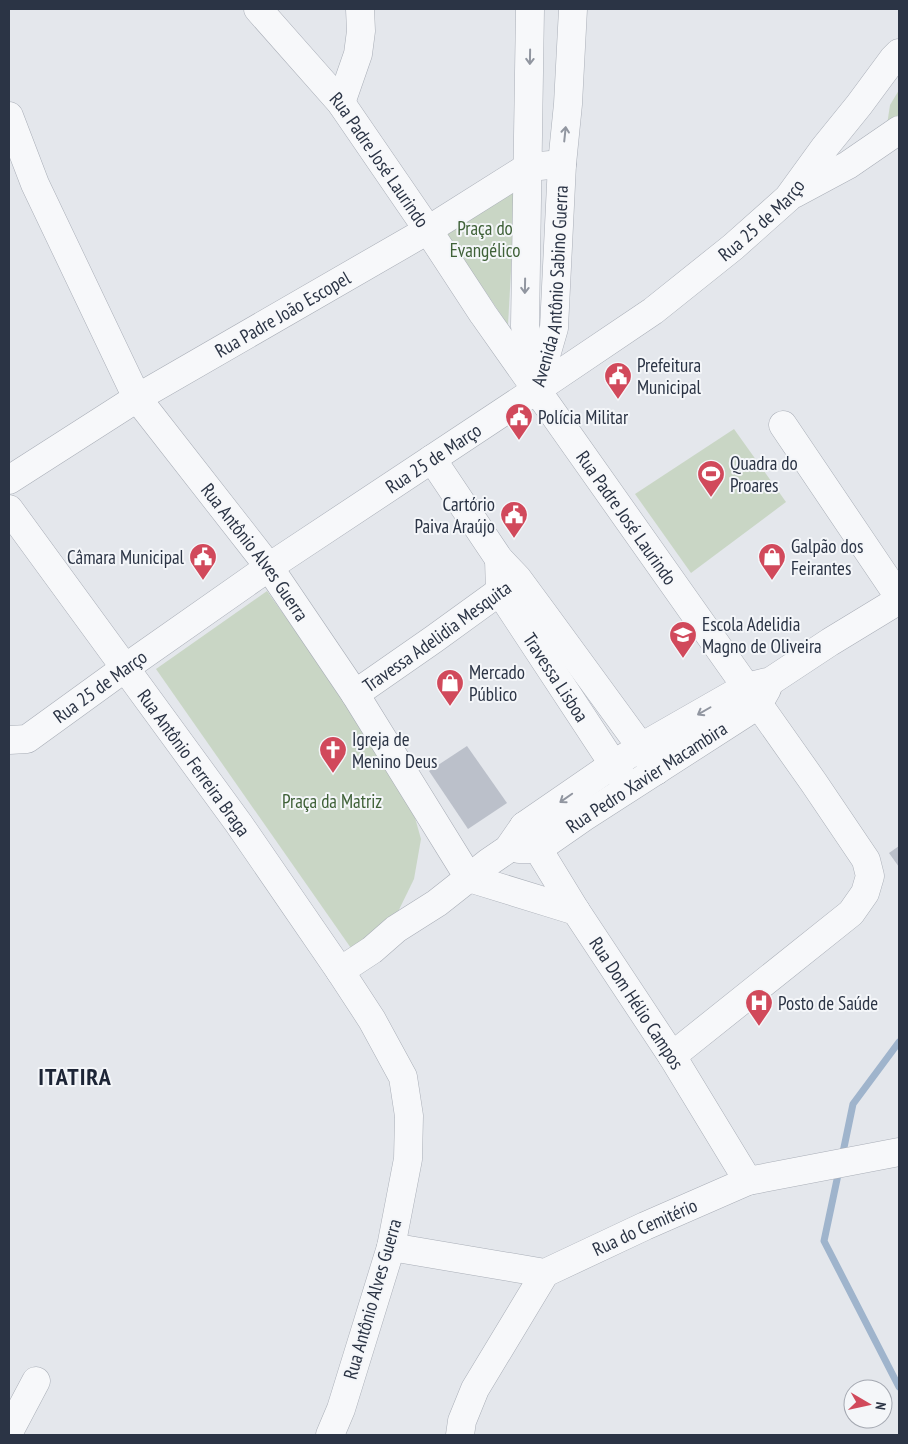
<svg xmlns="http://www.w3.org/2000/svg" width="908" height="1444" font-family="'PT Sans Narrow',sans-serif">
<rect width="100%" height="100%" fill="#e4e7ec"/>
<!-- green -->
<g fill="#c9d6c5">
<polygon points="899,90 899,114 887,125 890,105"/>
<polygon points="516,181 508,325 445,232"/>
<polygon points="734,429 786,502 691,573 635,494"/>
<polygon points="267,591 406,786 421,839 414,879 394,920 353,951 156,669"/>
</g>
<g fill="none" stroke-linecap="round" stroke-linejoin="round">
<!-- stream -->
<g stroke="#9fb4cc" stroke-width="7">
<polyline points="842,1157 853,1104 899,1042"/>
<polyline points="839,1170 824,1241 899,1387"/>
</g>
</g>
<!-- building -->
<g fill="#bbc0ca">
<polygon points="467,746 507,803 468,829 429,771"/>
<polygon points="899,846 899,867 889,853"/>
</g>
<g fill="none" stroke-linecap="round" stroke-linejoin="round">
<defs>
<g id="minor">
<path id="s1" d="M258 9 341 103 428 230 483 314 814 783 866 860 870 876 865 893 851 913 672 1056"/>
<polyline points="530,9 525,326 535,381"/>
<polyline points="341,103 358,54 361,31 360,9"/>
<path id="s2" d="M9 116 35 184 137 398 269 567 355 694 469 878 576 911"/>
<polyline points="794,194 848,165 899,130"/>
<path id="s3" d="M536 390 554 328 562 164 568 104 573 9"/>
<polyline points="783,425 899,597"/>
<polyline points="432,459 499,559 518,579 546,617 641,747 656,771"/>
<path id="s4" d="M9 480 137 398 428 230 528 167 562 164"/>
<path id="s5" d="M9 509 239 824 340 971 372 1020 403 1077 409 1116 408 1159 391 1247 341 1409 330 1435"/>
<path id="s6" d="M499 559 500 592 623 779"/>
<path id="s7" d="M355 694 434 639 514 581"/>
<path id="s8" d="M9 740 27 739 125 668 269 567 536 390 653 311 733 247 788 198 825 147 859 105 893 59 899 53"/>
<path id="s9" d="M524 826 576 911 672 1056 748 1181"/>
<path id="s10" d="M519 849H538L584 817 758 705 767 689"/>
<polyline points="340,971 372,950 396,929 437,903 489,862 508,849 524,826 614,764 641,747 746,687 771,681 830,642 899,600"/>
<path id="s11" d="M391 1247 545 1273 645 1226 748 1181 899 1152"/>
<polyline points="9,1432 36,1381"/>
<polyline points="460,1435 462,1421 475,1389 545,1273"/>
</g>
</defs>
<!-- minor casing -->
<use href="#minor" stroke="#a9aeb7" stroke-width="29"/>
<!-- minor -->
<use href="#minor" stroke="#f7f8fa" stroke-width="28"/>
</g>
<!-- one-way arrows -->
<defs><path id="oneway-shaft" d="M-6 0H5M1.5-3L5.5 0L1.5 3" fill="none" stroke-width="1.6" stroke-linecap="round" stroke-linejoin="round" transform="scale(1.25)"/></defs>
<g stroke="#9196a0">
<use href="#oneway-shaft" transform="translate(530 57) rotate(91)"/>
<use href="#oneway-shaft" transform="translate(565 134) rotate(-84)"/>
<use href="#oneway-shaft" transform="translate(525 286) rotate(91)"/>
<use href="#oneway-shaft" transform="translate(704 711) rotate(150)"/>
<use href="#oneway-shaft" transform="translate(566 798) rotate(145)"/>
</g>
<!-- icons -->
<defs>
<symbol id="civic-pin" viewBox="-11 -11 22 30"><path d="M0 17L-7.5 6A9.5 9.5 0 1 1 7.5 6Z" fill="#d1495b" stroke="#f4f6f9"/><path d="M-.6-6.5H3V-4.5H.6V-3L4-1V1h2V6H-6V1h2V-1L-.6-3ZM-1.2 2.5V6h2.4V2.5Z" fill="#fff"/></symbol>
<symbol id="stadium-pin" viewBox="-11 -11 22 30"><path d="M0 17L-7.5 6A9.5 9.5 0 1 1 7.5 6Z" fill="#d1495b" stroke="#f4f6f9"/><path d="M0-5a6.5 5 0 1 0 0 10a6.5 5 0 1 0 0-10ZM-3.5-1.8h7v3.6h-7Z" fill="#fff"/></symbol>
<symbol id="shop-pin" viewBox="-11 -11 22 30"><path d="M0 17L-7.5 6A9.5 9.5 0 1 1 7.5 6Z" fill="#d1495b" stroke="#f4f6f9"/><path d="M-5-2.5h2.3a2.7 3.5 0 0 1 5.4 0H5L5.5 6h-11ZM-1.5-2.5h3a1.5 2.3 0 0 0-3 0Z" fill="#fff"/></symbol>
<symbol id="school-pin" viewBox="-11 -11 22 30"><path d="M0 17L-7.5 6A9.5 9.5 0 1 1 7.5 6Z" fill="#d1495b" stroke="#f4f6f9"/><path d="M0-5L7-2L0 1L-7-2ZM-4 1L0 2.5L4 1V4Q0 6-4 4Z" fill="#fff"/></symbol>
<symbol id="church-pin" viewBox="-11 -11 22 30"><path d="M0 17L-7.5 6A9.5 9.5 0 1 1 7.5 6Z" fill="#d1495b" stroke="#f4f6f9"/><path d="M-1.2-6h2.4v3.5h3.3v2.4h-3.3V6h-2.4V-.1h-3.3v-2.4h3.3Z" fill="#fff"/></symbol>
<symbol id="hospital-pin" viewBox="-11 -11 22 30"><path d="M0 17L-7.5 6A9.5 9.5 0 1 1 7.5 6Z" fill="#d1495b" stroke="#f4f6f9"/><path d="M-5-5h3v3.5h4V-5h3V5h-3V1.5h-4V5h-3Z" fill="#fff"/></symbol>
</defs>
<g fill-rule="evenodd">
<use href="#civic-pin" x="602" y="360" width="32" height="43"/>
<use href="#civic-pin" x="503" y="401" width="32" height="43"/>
<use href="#stadium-pin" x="695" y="458" width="32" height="43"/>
<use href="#civic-pin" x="498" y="499" width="32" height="43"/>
<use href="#civic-pin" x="187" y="541" width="32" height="43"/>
<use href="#shop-pin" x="756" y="541" width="32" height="43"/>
<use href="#school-pin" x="667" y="619" width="32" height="43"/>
<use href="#shop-pin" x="434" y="667" width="32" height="43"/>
<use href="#church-pin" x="317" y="734" width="32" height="43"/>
<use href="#hospital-pin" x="743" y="987" width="32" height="43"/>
</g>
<g text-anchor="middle" stroke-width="4" stroke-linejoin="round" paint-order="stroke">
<!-- street labels -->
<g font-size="19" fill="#2b3445" stroke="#f4f6f9">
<text dy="7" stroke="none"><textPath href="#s1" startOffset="194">Rua Padre José Laurindo</textPath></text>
<text dy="7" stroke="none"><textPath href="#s8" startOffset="918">Rua 25 de Março</textPath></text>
<text dy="7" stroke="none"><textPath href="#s3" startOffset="106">Avenida Antônio Sabino Guerra</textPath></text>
<text dy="7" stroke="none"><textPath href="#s4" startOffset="320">Rua Padre João Escopel</textPath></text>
<text dy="7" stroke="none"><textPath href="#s8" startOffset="512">Rua 25 de Março</textPath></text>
<text dy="7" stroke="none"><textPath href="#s1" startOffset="629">Rua Padre José Laurindo</textPath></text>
<text dy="7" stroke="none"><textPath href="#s2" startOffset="504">Rua Antônio Alves Guerra</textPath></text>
<text dy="7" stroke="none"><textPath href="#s7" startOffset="100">Travessa Adelidia Mesquita</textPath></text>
<text dy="7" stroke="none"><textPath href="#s6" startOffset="135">Travessa Lisboa</textPath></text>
<text dy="7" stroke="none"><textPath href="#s8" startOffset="108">Rua 25 de Março</textPath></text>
<text dy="7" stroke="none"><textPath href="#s5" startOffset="314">Rua Antônio Ferreira Braga</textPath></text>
<text dy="7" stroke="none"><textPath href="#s10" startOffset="149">Rua Pedro Xavier Macambira</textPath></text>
<text dy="7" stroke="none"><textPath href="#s9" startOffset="210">Rua Dom Hélio Campos</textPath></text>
<text dy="7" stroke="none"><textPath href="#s11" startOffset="266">Rua do Cemitério</textPath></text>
<text transform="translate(372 1299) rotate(-74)" y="7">Rua Antônio Alves Guerra</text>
</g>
<!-- park labels -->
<g font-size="19" fill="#3f6138" stroke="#f4f6f9">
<text x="485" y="235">Praça do<tspan x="485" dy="22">Evangélico</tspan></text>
<text x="332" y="808">Praça da Matriz</text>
</g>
<!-- poi labels -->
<g font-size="19" fill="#2b3445" stroke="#f4f6f9" text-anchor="start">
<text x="637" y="372">Prefeitura<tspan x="637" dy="22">Municipal</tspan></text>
<text x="538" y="424">Polícia Militar</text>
<text x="730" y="470">Quadra do<tspan x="730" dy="22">Proares</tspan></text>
<text x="495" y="511" text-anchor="end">Cartório<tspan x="495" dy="22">Paiva Araújo</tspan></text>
<text x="791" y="553">Galpão dos<tspan x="791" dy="22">Feirantes</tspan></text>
<text x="184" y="564" text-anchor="end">Câmara Municipal</text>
<text x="702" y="631">Escola Adelidia<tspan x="702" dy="22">Magno de Oliveira</tspan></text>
<text x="469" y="679">Mercado<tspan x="469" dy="22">Público</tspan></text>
<text x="352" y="746">Igreja de<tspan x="352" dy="22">Menino Deus</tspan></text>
<text x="778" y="1010">Posto de Saúde</text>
</g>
<!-- district labels -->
<g font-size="24" font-weight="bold" letter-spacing="1" fill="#1d2536" stroke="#f4f6f9">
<text x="75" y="1085">ITATIRA</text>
</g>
</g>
<!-- border -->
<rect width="908" height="1444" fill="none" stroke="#2b3445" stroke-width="20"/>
<!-- north arrow -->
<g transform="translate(868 1404) rotate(99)"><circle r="24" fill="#f4f6f9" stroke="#a4a8b1"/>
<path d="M0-4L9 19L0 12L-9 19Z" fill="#d1495b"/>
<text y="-8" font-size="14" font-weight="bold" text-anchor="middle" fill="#2b3445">N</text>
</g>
</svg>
